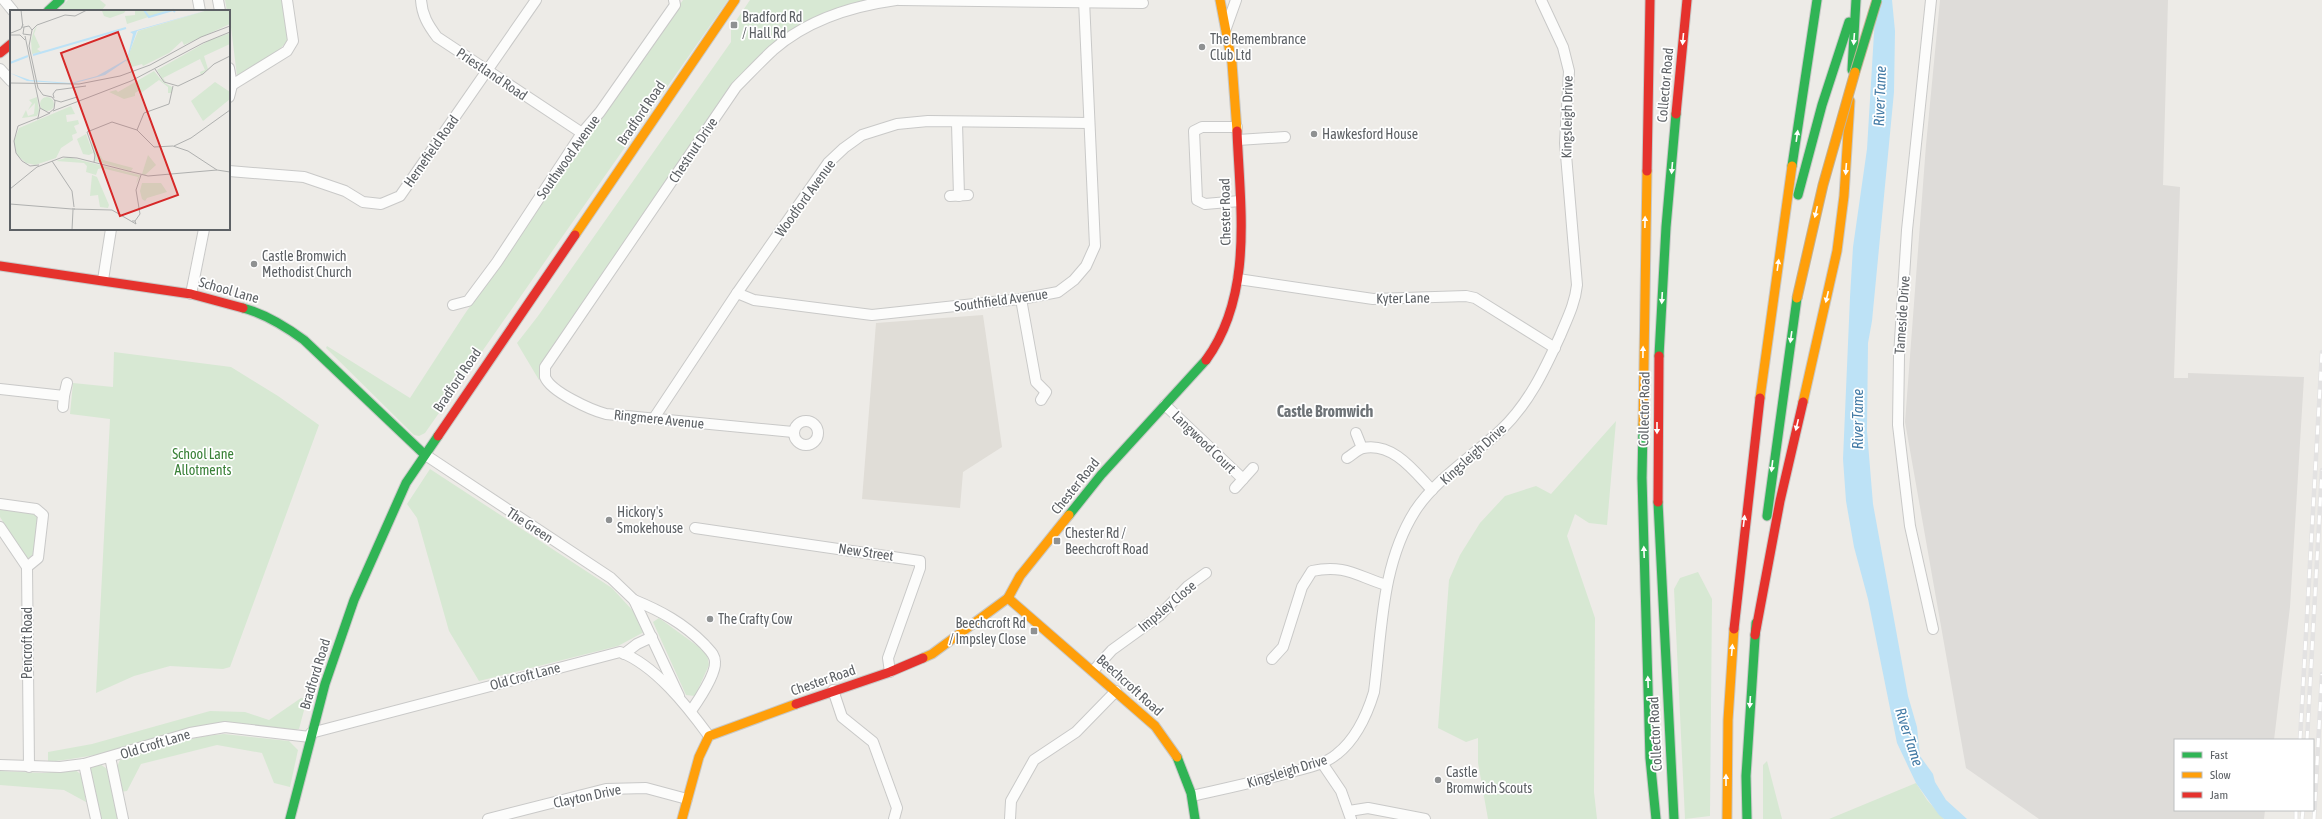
<svg xmlns="http://www.w3.org/2000/svg" width="2322" height="819" font-family="'Asap Condensed',sans-serif">
<rect width="100%" height="100%" fill="#edebe7"/>
<!-- industrial -->
<polygon fill="#dedcd9" points="1940,0 2168,0 2163,185 2180,187 2174,378 2188,378 2188,373 2304,377 2290,607 2274,740 2175,740 2175,810 2265,810 2264,819 2039,819 1966,768 1905,422 1926,145"/>
<!-- education -->
<polygon fill="#e0ddd7" points="983,315 1002,447 963,472 960,508 862,499 876,323"/>
<!-- green -->
<g fill="#d7e8d3">
<polygon points="68,0 100,0 106,5 101,11 58,10"/>
<path d="M225 0H283C284 11 289 26 288 37 286 51 249 69 237 76L229 11H227Z"/>
<polygon points="683,0 728,0 425,433 419,436 414,435 326,348 327,346 410,398 464,315"/>
<polygon points="750,0 868,0 832,10 800,26 751,66 539,380 517,343 538,316 731,42 731,28"/>
<polygon points="114,352 231,367 278,396 319,425 230,667 223,669 170,666 134,676 96,693 110,419 70,414 73,383 113,387"/>
<polygon points="1616,421 1607,525 1589,523 1575,514 1567,536 1595,618 1594,792 1597,819 1488,819 1478,763 1478,738 1466,742 1438,728 1449,580 1460,555 1480,523 1505,496 1536,486 1551,494"/>
<polygon points="430,469 612,588 634,612 644,632 618,646 479,681 449,631 417,518 407,504"/>
<polygon points="0,509 34,513 40,518 36,552 27,559 0,517"/>
<polygon points="1698,572 1712,599 1710,816 1685,819 1674,589 1680,578"/>
<polygon points="659,618 707,653 709,665 695,696 686,695 653,622"/>
<path d="M301 698 307 699 299 729 291 731C263 727 234 721 206 725 177 729 151 740 123 748 99 755 74 759 48 762V752L92 744 210 711 245 712 269 720Z"/>
<path d="M224 734 289 741 298 750 290 787 274 783 262 753 217 745 141 764 127 791 120 792 116 769 120 760C155 748 187 737 224 734Z"/>
<polygon points="1767,761 1782,819 1763,819 1763,765"/>
<polygon points="100,764 107,769 118,819 98,819 89,774 91,768"/>
<polygon points="75,770 82,775 86,802 64,790 0,785 0,771 42,773"/>
<polygon points="1916,783 1927,800 1944,819 1829,819"/>
</g>
<!-- water -->
<polygon fill="#bde2f6" points="1876,0 1892,0 1895,31 1894,92 1872,321 1868,343 1867,431 1873,504 1908,696 1917,727 1920,756 1933,774 1935,782 1946,800 1967,819 1944,819 1939,815 1916,783 1897,743 1868,599 1854,547 1846,501 1843,459 1850,297 1853,247 1867,149"/>
<g fill="none" stroke-linecap="round" stroke-linejoin="round">
<defs>
<g id="street">
<polyline points="4,0 13,11"/>
<polyline points="198,0 200,11"/>
<polyline points="218,0 220,11"/>
<path d="M421 0C422 15 428 25 437 37L582 133"/>
<polyline points="899,0 1143,3"/>
<polyline points="1931,0 1907,230 1899,356 1898,425 1910,526 1933,629"/>
<polyline points="1226,28 1236,0"/>
<polyline points="229,68 232,85 229,97"/>
<polyline points="0,69 11,81"/>
<polyline points="232,85 287,51 293,41 287,0"/>
<polyline points="957,123 959,196"/>
<polyline points="1237,127 1202,127 1194,131 1197,200 1205,204 1240,201"/>
<polyline points="1238,140 1285,137"/>
<polyline points="229,171 304,177 345,191 363,202 381,204 400,196 536,0"/>
<polyline points="950,196 968,195"/>
<polyline points="1238,279 1373,299 1466,296 1475,298 1555,348"/>
<polyline points="103,280 111,229"/>
<polyline points="737,293 754,300 872,315 1021,299 1058,292 1074,280 1086,266 1095,246 1084,0"/>
<polyline points="191,294 204,229"/>
<polyline points="1021,299 1036,382 1046,392 1041,400"/>
<polyline points="453,305 468,301 497,262 582,133 600,112 675,5 674,0"/>
<polyline points="0,389 64,396 67,383"/>
<polyline points="1165,405 1243,479"/>
<polyline points="63,407 64,396"/>
<polyline points="654,418 737,293 828,163 844,148 862,135 897,124 928,121 1089,123"/>
<circle cx="806" cy="433" r="12"/>
<path d="M793 432 606 414C591 410 551 392 545 377 545 374 545 370 545 367L736 87C748 75 760 62 773 50 807 20 852 6 896 0"/>
<polyline points="1356,433 1362,448"/>
<polyline points="424,454 611,578 634,600 679,696"/>
<path d="M1347 458C1352 455 1358 449 1363 448 1393 442 1414 471 1432 490"/>
<polyline points="1235,488 1253,468"/>
<polyline points="0,504 36,509 43,515 38,558 27,567"/>
<polyline points="0,527 27,567 29,767"/>
<polyline points="695,528 920,561 920,568 888,658 890,672"/>
<path d="M634 600C661 611 683 623 704 644 709 650 715 654 715 662 716 674 698 701 691 711"/>
<polyline points="624,654 637,644 652,637"/>
<path d="M1272 659 1283 647 1302 587 1312 571C1344 564 1357 576 1386 585"/>
<polyline points="1093,671 1112,650 1159,616 1188,586 1206,573"/>
<polyline points="833,690 842,717 873,742 897,808 894,819"/>
<path d="M311 733 620 652C655 665 687 706 709 736"/>
<polyline points="110,757 123,819"/>
<polyline points="1322,763 1341,791 1351,819"/>
<polyline points="84,764 96,819"/>
<polyline points="0,765 60,767 84,764 190,733 225,727 310,737"/>
<path d="M1192 796C1227 788 1261 781 1295 771 1310 767 1325 764 1337 754 1356 739 1367 715 1374 692 1382 631 1381 565 1415 511 1436 479 1473 456 1501 430 1529 403 1544 371 1560 336 1567 319 1575 304 1577 285L1565 143 1569 71 1563 47 1541 0"/>
<polyline points="1349,811 1368,808 1425,819"/>
<polyline points="488,819 606,789 646,788 687,799"/>
<polyline points="1010,819 1011,801 1034,760 1076,732 1116,691"/>
</g>
<g id="fast">
<polyline points="48,11 60,0"/>
<polyline points="1852,70 1856,0"/>
<polyline points="1792,166 1817,0"/>
<polyline points="1798,195 1822,105 1849,22"/>
<path d="M243 308C266 314 285 326 304 340L424 454"/>
<polyline points="1659,356 1666,227 1676,114"/>
<polyline points="1643,425 1642,478 1650,758 1656,819"/>
<polyline points="1658,502 1674,819"/>
<polyline points="1069,515 1101,475 1206,360"/>
<polyline points="1767,516 1797,298"/>
<polyline points="1177,757 1191,793 1195,819"/>
<polyline points="290,819 325,684 354,600 406,483 438,436"/>
<polyline points="1747,819 1746,776 1756,623"/>
</g>
<g id="slow">
<polyline points="1220,0 1232,63 1237,131"/>
<polyline points="575,235 735,0"/>
<polyline points="1760,398 1792,166"/>
<polyline points="1803,402 1837,251 1844,196 1850,101"/>
<polyline points="1643,425 1647,171"/>
<polyline points="1008,598 1155,726 1177,757"/>
<polyline points="923,658 932,654 1008,598 1020,576 1069,515"/>
<polyline points="682,819 699,757 709,736 796,704"/>
<polyline points="1727,819 1728,720 1734,629"/>
</g>
<g id="jam">
<polyline points="0,53 11,44"/>
<polyline points="1676,114 1687,0"/>
<polyline points="1647,171 1650,0"/>
<polyline points="0,266 191,294 243,308"/>
<path d="M1206 360C1254 294 1240 207 1237 131"/>
<polyline points="438,436 575,235"/>
<polyline points="1658,502 1659,356"/>
<polyline points="1734,629 1760,398"/>
<polyline points="1755,635 1780,501 1803,402"/>
<polyline points="796,704 890,672 923,658"/>
</g>
</defs>
<!-- street casing -->
<use href="#street" stroke="#c9c9c8" stroke-width="12"/>
<!-- fast casing -->
<use href="#fast" stroke="#c8c8c7" stroke-width="11"/>
<!-- slow casing -->
<use href="#slow" stroke="#c8c8c7" stroke-width="11"/>
<!-- jam casing -->
<use href="#jam" stroke="#c8c8c7" stroke-width="11"/>
<!-- street -->
<use href="#street" stroke="#fcfcfb" stroke-width="10"/>
<!-- fast -->
<use href="#fast" stroke="#30b455" stroke-width="9"/>
<!-- slow -->
<use href="#slow" stroke="#ff9f0a" stroke-width="9"/>
<!-- jam -->
<use href="#jam" stroke="#e5322d" stroke-width="9"/>
<defs>
<g id="rail">
<polyline points="2300,740 2322,352"/>
<polyline points="2307,740 2322,470"/>
<polyline points="2296,819 2296,810"/>
<polyline points="2302,819 2303,810"/>
<polyline points="2314,819 2322,674"/>
</g>
</defs>
<!-- rail casing -->
<use href="#rail" stroke="#e3e2e2" stroke-width="4.5"/>
<!-- rail -->
<use href="#rail" stroke="#fff" stroke-width="3" stroke-dasharray="9" stroke-linecap="butt"/>
<defs>
<polyline id="fast-bridge" points="1855,72 1877,0"/>
<polyline id="slow-bridge" points="1797,298 1823,185 1855,72"/>
</defs>
<!-- fast-bridge casing -->
<use href="#fast-bridge" stroke="#c4b295" stroke-width="11" stroke-linecap="butt"/>
<!-- slow-bridge casing -->
<use href="#slow-bridge" stroke="#c4b295" stroke-width="11" stroke-linecap="butt"/>
<!-- fast-bridge -->
<use href="#fast-bridge" stroke="#30b455" stroke-width="9"/>
<!-- slow-bridge -->
<use href="#slow-bridge" stroke="#ff9f0a" stroke-width="9"/>
</g>
<!-- one-way arrows -->
<defs><path id="oneway-solid" d="M-6-.8H1V-3.2L6.5 0L1 3.2V.8H-6Z"/></defs>
<g fill="#fff">
<use href="#oneway-solid" transform="translate(1683 39) rotate(95)"/>
<use href="#oneway-solid" transform="translate(1854 39) rotate(94)"/>
<use href="#oneway-solid" transform="translate(1797 136) rotate(-82)"/>
<use href="#oneway-solid" transform="translate(1672 168) rotate(95)"/>
<use href="#oneway-solid" transform="translate(1846 169) rotate(94)"/>
<use href="#oneway-solid" transform="translate(1816 212) rotate(103)"/>
<use href="#oneway-solid" transform="translate(1645 222) rotate(-89)"/>
<use href="#oneway-solid" transform="translate(1778 265) rotate(-82)"/>
<use href="#oneway-solid" transform="translate(1827 297) rotate(103)"/>
<use href="#oneway-solid" transform="translate(1662 298) rotate(93)"/>
<use href="#oneway-solid" transform="translate(1791 337) rotate(98)"/>
<use href="#oneway-solid" transform="translate(1643 352) rotate(-89)"/>
<use href="#oneway-solid" transform="translate(1797 425) rotate(103)"/>
<use href="#oneway-solid" transform="translate(1657 428) rotate(90)"/>
<use href="#oneway-solid" transform="translate(1772 466) rotate(97)"/>
<use href="#oneway-solid" transform="translate(1744 521) rotate(-83)"/>
<use href="#oneway-solid" transform="translate(1644 552) rotate(-92)"/>
<use href="#oneway-solid" transform="translate(1732 650) rotate(-85)"/>
<use href="#oneway-solid" transform="translate(1648 682) rotate(-92)"/>
<use href="#oneway-solid" transform="translate(1750 702) rotate(94)"/>
<use href="#oneway-solid" transform="translate(1726 780) rotate(-90)"/>
</g>
<!-- markers -->
<g fill="#8f9192" stroke="#fff" stroke-width="1.5">
<rect x="730" y="21" width="8" height="8" rx="2"/>
<circle cx="1202" cy="47" r="4"/>
<circle cx="1314" cy="134" r="4"/>
<circle cx="254" cy="264" r="4"/>
<circle cx="609" cy="520" r="4"/>
<rect x="1053" y="537" width="8" height="8" rx="2"/>
<circle cx="710" cy="619" r="4"/>
<rect x="1030" y="627" width="8" height="8" rx="2"/>
<circle cx="1438" cy="780" r="4"/>
</g>
<g text-anchor="middle" stroke-width="3.5" stroke-linejoin="round" paint-order="stroke">
<!-- poi labels -->
<g font-size="14" fill="#5d6165" stroke="#fff" text-anchor="start">
<text x="742" y="22">Bradford Rd<tspan x="742" dy="16">/ Hall Rd</tspan></text>
<text x="1210" y="44">The Remembrance<tspan x="1210" dy="16">Club Ltd</tspan></text>
<text x="1322" y="139">Hawkesford House</text>
<text x="262" y="261">Castle Bromwich<tspan x="262" dy="16">Methodist Church</tspan></text>
<text x="617" y="517">Hickory's<tspan x="617" dy="16">Smokehouse</tspan></text>
<text x="1065" y="538">Chester Rd /<tspan x="1065" dy="16">Beechcroft Road</tspan></text>
<text x="718" y="624">The Crafty Cow</text>
<text x="1026" y="628" text-anchor="end">Beechcroft Rd<tspan x="1026" dy="16">/ Impsley Close</tspan></text>
<text x="1446" y="777">Castle<tspan x="1446" dy="16">Bromwich Scouts</tspan></text>
</g>
<!-- street labels -->
<g font-size="14" fill="#5d6165" stroke="#fff">
<text transform="translate(492 74) rotate(34)" y="5">Priestland Road</text>
<text transform="translate(1665 85) rotate(-85)" y="5">Collector Road</text>
<text transform="translate(641 113) rotate(-56)" y="5">Bradford Road</text>
<text transform="translate(1567 117) rotate(-89)" y="5">Kingsleigh Drive</text>
<text transform="translate(693 150) rotate(-56)" y="5">Chestnut Drive</text>
<text transform="translate(431 151) rotate(-55)" y="5">Hernefield Road</text>
<text transform="translate(568 157) rotate(-55)" y="5">Southwood Avenue</text>
<text transform="translate(805 198) rotate(-54)" y="5">Woodford Avenue</text>
<text transform="translate(1225 212) rotate(-91)" y="5">Chester Road</text>
<text transform="translate(229 290) rotate(16)" y="5">School Lane</text>
<text transform="translate(1403 298) rotate(-1)" y="5">Kyter Lane</text>
<text transform="translate(1001 300) rotate(-8)" y="5">Southfield Avenue</text>
<text transform="translate(1902 315) rotate(-86)" y="5">Tameside Drive</text>
<text transform="translate(457 380) rotate(-56)" y="5">Bradford Road</text>
<text transform="translate(1644 409) rotate(-89)" y="5">Collector Road</text>
<text transform="translate(659 419) rotate(6)" y="5">Ringmere Avenue</text>
<text transform="translate(1204 442) rotate(44)" y="5">Langwood Court</text>
<text transform="translate(1473 454) rotate(-42)" y="5">Kingsleigh Drive</text>
<text transform="translate(1075 486) rotate(-51)" y="5">Chester Road</text>
<text transform="translate(530 525) rotate(33)" y="5">The Green</text>
<text transform="translate(866 552) rotate(8)" y="5">New Street</text>
<text transform="translate(1167 606) rotate(-40)" y="5">Impsley Close</text>
<text transform="translate(27 643) rotate(-90)" y="5">Pencroft Road</text>
<text transform="translate(315 674) rotate(-73)" y="5">Bradford Road</text>
<text transform="translate(525 676) rotate(-15)" y="5">Old Croft Lane</text>
<text transform="translate(823 680) rotate(-19)" y="5">Chester Road</text>
<text transform="translate(1130 685) rotate(42)" y="5">Beechcroft Road</text>
<text transform="translate(1655 734) rotate(-93)" y="5">Collector Road</text>
<text transform="translate(155 744) rotate(-17)" y="5">Old Croft Lane</text>
<text transform="translate(1287 771) rotate(-17)" y="5">Kingsleigh Drive</text>
<text transform="translate(587 796) rotate(-12)" y="5">Clayton Drive</text>
</g>
<!-- park labels -->
<g font-size="14" fill="#3a8138" stroke="#fff">
<text x="203" y="459">School Lane<tspan x="203" dy="16">Allotments</tspan></text>
</g>
<!-- water labels -->
<g font-size="15" font-style="italic" fill="#427aa5" stroke="#fff">
<text transform="translate(1880 96) rotate(-88)" y="5">River Tame</text>
<text transform="translate(1858 419) rotate(-90)" y="5">River Tame</text>
<text transform="translate(1909 737) rotate(72)" y="5">River Tame</text>
</g>
<!-- quarter labels -->
<g font-size="16" font-weight="bold" fill="#6e7377" stroke="#fff">
<text x="1325" y="417">Castle Bromwich</text>
</g>
</g>
<!-- overview -->
<g transform="translate(10 10)">
<rect width="220" height="220" fill="#edebe7"/>
<path d="M116 0 114 3 100 8 94 6 92 1ZM125 0H160L117 14 115 6 125 5ZM198 0H220V14L174 35 172 31 159 43 133 56 132 54 122 57 116 51 128 21ZM27 16 24 24 30 37 27 39 31 42 22 44 21 31 24 20ZM220 23V34L194 46 198 59 191 65 190 62 195 60 190 49 153 68 156 72 153 71 147 60 200 30ZM144 61 153 72 162 77V83H158V77L149 70 131 83 130 80 125 83V86L114 89 99 82 106 80 108 82ZM205 72 220 82V89L193 111 181 91ZM27 87 29 101 27 106 12 108 16 100 18 106 24 104 25 93 18 100 22 93 19 90ZM30 94a7 7 0 1 1 14 0a7 7 0 1 1-14 0ZM61 96 65 104 56 105 57 112 68 110 69 114 64 116 67 123 62 125 63 130 51 138 46 148 25 155 16 153 7 145 4 131 9 118ZM76 124 83 143 79 145 73 144 67 129ZM81 131 93 150 123 158 121 161 85 151ZM138 145 146 155 135 165 132 164ZM58 147 130 165V166L126 174 128 167 92 158 88 159 86 165 76 162 77 156 74 153 46 151ZM82 165 87 167 99 195 98 198 90 197 88 185 80 186ZM132 173H151L157 182 137 188 135 191 132 189 130 181Z" fill="#d7e8d3"/>
<path d="M198 0 127 21 117 50 95 65 61 74 17 71 0 63 20 70 61 73 87 66 117 49 123 24 120 22Z" fill="#bde2f6"/>
<path fill="none" stroke="#bde2f6" stroke-width="2" d="M134 0 139 7 163 0 165 2M23 45 116 18M0 53 18 46"/>
<path fill="none" stroke="#afb0af" stroke-width="1" d="M11 0 13 18M55 5 65 6 77 0M22 20 27 15 55 5M1 23 11 19 13 14M0 25H10L15 30M15 26 30 98 39 103 44 99 45 91 42 87 33 85 28 78 19 36 22 20 19 16 14 17 13 24 21 25M145 59 154 72 168 76 193 64 204 54 220 46M0 73 69 74 110 66 140 55 191 27 220 16M44 88 43 84 46 80 76 76M44 90 51 92 67 87M43 101 121 71 193 33 220 22M27 109 40 103M127 120 134 103 159 94 163 76M164 136 181 128 220 100M42 151 62 181 64 197M84 152 85 145 77 122 102 112 127 120 144 137 163 136 178 141 207 160M29 155 20 156 12 151 6 143 4 131 8 116 28 108 30 98M0 179 27 157 53 147 67 148 138 166 207 160 220 162M0 194 62 199M65 199H62L102 200 126 214 125 211H122M125 211 130 204 126 180 131 165M62 220 63 200"/>
<path fill="#d62828" fill-opacity="0.15" stroke="#d62828" stroke-width="2" d="M108 22 168 185 110 206 51 43Z"/>
<rect width="220" height="220" fill="none" stroke="#5d6165" stroke-width="2"/>
</g>
<!-- legend -->
<rect x="2174" y="739" width="140" height="72" fill="#ffffff" stroke="#bec0c1"/>
<rect x="2182" y="752" width="20" height="6" fill="#30b455" stroke="#bec0c1"/>
<text x="2210" y="759" font-size="12" fill="#5d6165">Fast</text>
<rect x="2182" y="772" width="20" height="6" fill="#ff9f0a" stroke="#bec0c1"/>
<text x="2210" y="779" font-size="12" fill="#5d6165">Slow</text>
<rect x="2182" y="792" width="20" height="6" fill="#e5322d" stroke="#bec0c1"/>
<text x="2210" y="799" font-size="12" fill="#5d6165">Jam</text>
</svg>
